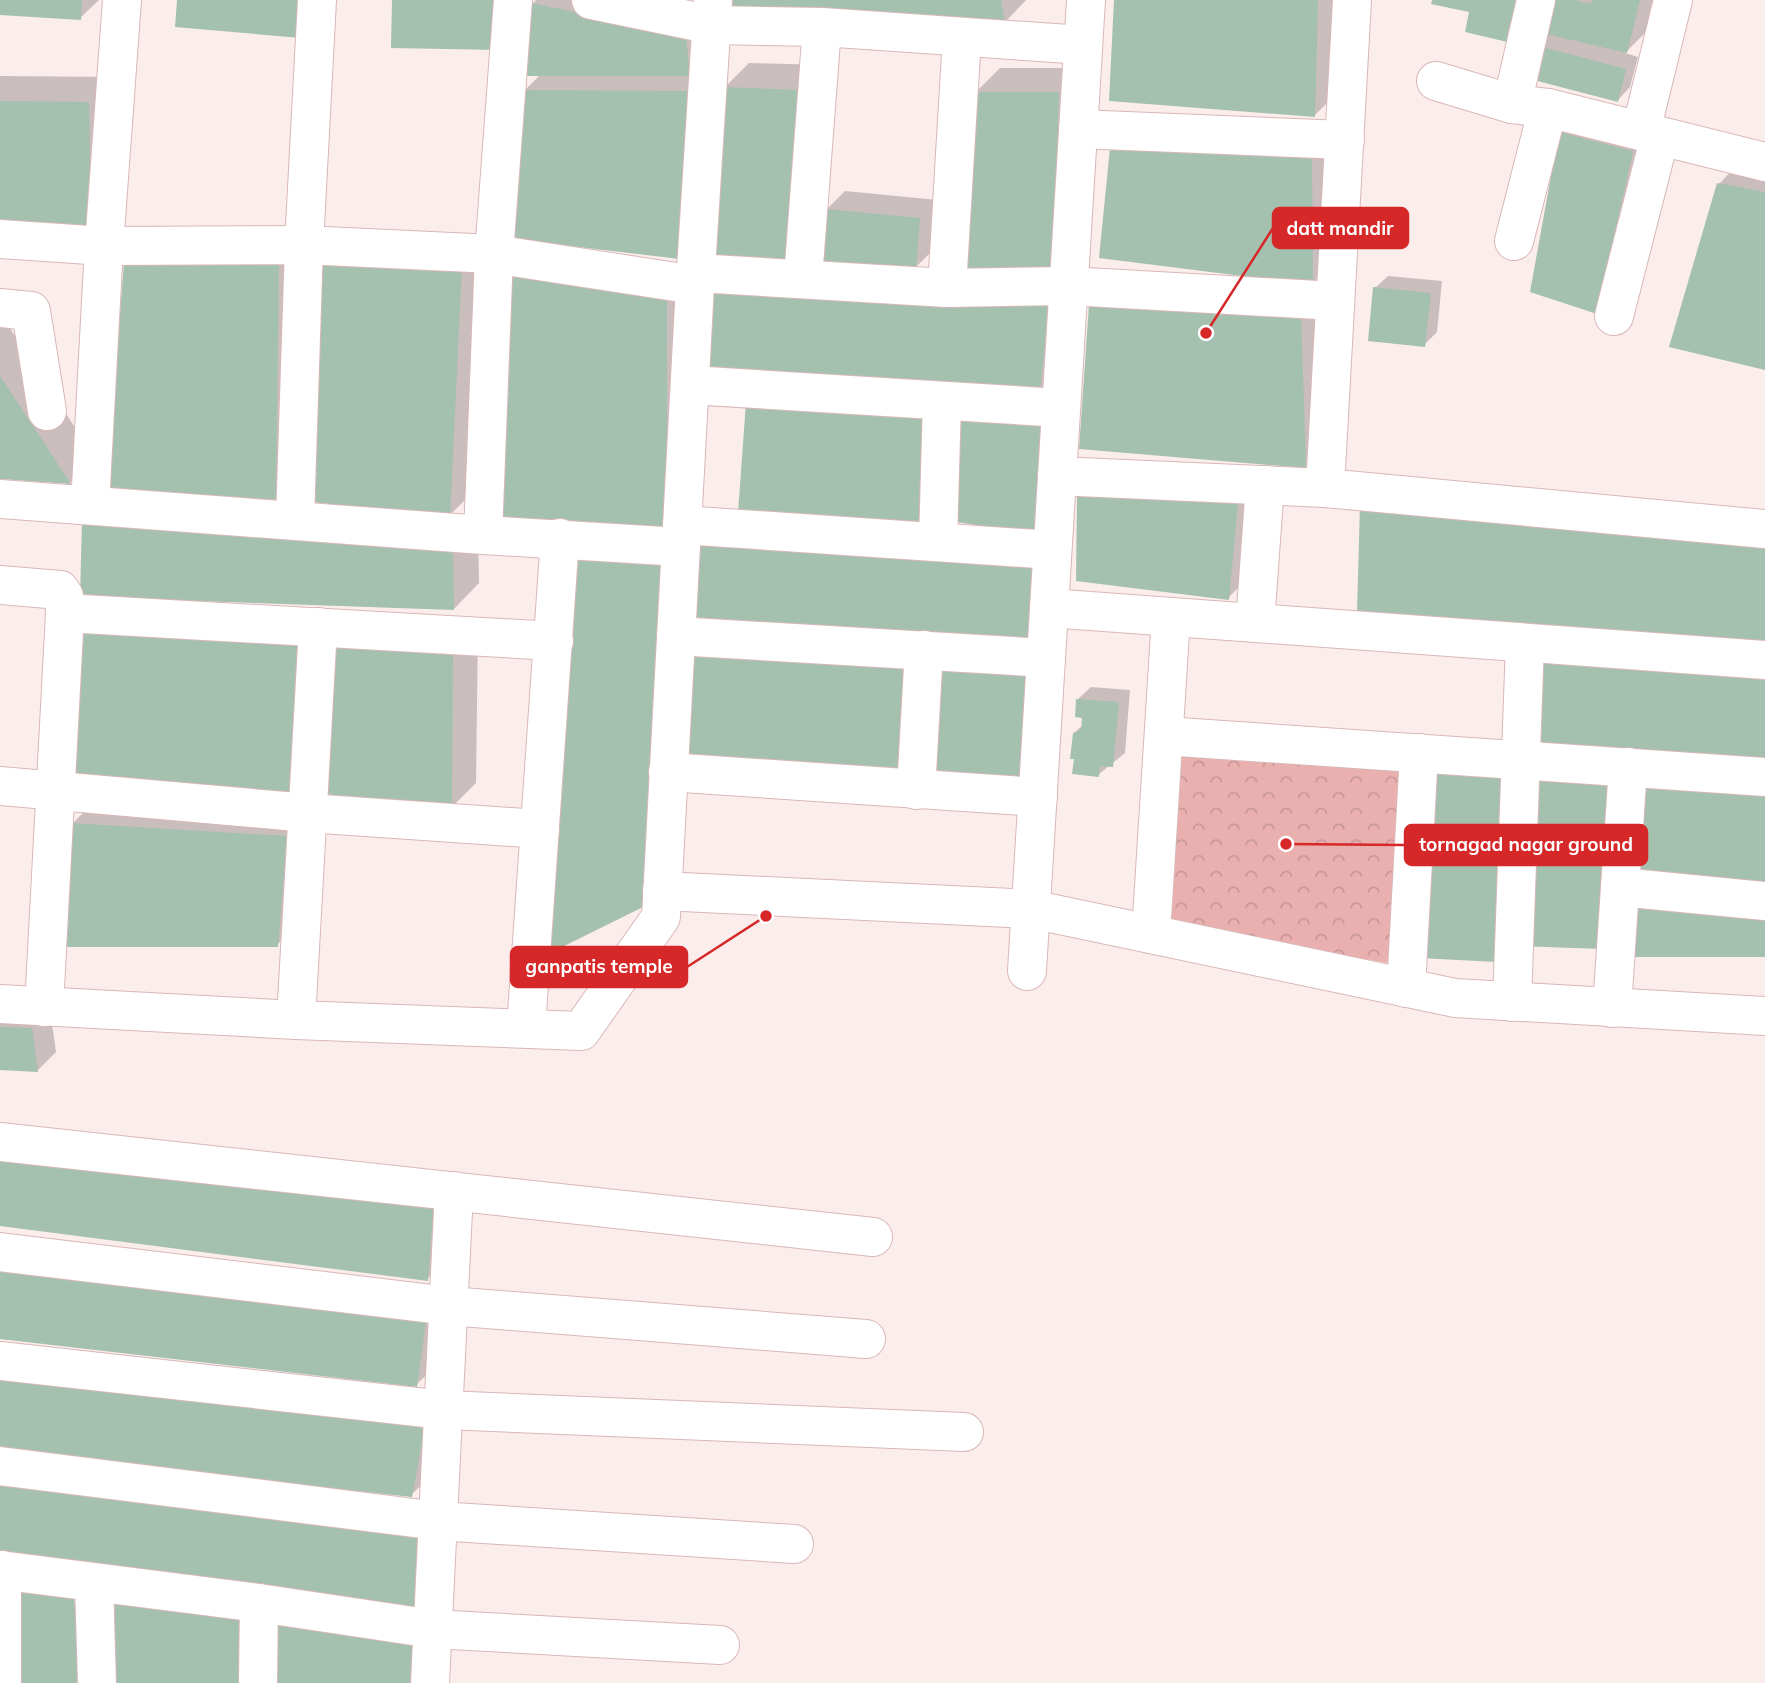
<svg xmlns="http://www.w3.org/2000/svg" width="1765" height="1683" font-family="Mulish,sans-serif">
<defs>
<pattern id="park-crowns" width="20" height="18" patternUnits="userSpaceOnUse" patternTransform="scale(1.75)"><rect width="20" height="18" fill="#eab0b0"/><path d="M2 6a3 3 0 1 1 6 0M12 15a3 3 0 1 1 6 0" fill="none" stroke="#c99797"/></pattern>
</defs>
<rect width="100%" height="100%" fill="#fceded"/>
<!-- park -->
<polygon fill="url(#park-crowns)" points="1173,748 1407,761 1394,964 1166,926"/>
<!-- shadow -->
<g fill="#0003">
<polygon points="0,0 99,0 80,18 0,14"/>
<polygon points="536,0 626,0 705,17 705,232 524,91 541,74 533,3"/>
<polygon points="735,0 1026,0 1005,22"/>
<polygon points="1116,0 1342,0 1340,90 1315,115"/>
<polygon points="1434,0 1654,0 1646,32 1625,53 1638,57 1630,87 1618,100 1532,45 1471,11"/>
<polygon points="749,63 826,65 826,210 845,191 938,200 934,249 912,271 997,273 975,93 1000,68 1084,68 1064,366 1039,391 951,520 739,513 748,403 724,88"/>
<polygon points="0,76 114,77 115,200 0,218"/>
<polygon points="1586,108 1657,126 1621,286 1560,133"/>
<polygon points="1337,127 1338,258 1313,283 1101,256"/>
<polygon points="1744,158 1765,162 1765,368 1719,184"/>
<polygon points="304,236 301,473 276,498 151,238"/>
<polygon points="486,241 474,491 449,516 318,262"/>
<polygon points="692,271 692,503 508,272"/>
<polygon points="1388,276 1442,281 1437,332 1424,345 1375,288"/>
<polygon points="1326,288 1330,441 1305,466 1081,447"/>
<polygon points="0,313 95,458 71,482 0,478"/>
<polygon points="1262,477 1253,573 1228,598 1079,494"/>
<polygon points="478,526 479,583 454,609 82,596"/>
<polygon points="108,604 322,617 314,780"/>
<polygon points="478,625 476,783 451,808 336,644"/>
<polygon points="1091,687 1130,690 1125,753 1098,775 1074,733 1084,724 1078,699"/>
<polygon points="97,799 312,812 302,920 277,945 72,824"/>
<polygon points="0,1008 50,1010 56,1052 37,1071 0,1068"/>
<polygon points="459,1176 452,1254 427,1279 0,1224"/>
<polygon points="451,1297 442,1360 416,1385 0,1337"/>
<polygon points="449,1401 437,1470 411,1495 0,1450"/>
<polygon points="442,1513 435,1683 274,1622 0,1549"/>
</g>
<!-- building -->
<g fill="#a4c0ae">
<polygon points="0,0 82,0 81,20 0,15"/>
<polygon points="177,0 305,0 301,38 175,27"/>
<polygon points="392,0 499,0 498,50 391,48"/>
<polygon points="733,0 1001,0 1005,24 732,8"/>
<polygon points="1114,0 1318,0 1315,117 1109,101"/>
<polygon points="1432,0 1531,0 1520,45 1465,32 1469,12 1431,4"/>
<polygon points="1541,0 1573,0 1591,4 1592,0 1640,0 1627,53 1533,31"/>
<polygon points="531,3 686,35 690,76 526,76"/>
<polygon points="1531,44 1626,69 1618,102 1522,77"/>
<polygon points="722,87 801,90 791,269 711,274"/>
<polygon points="522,90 690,91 680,259 511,239"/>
<polygon points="973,92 1059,92 1054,275 963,270"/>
<polygon points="0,101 89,102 91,227 0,220"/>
<polygon points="1559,132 1633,151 1597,314 1530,292"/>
<polygon points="1110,148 1312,152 1313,285 1099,258"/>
<polygon points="1717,183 1765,192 1765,370 1669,347"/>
<polygon points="825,209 920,218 916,270 820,266"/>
<polygon points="279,261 276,500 106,489 124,262"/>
<polygon points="317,261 462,265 450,518 312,502"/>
<polygon points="507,271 667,296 667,530 498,519"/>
<polygon points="1373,287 1431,293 1425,347 1368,341"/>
<polygon points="713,291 1049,300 1040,393 705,372"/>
<polygon points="1089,304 1301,313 1306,468 1079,449"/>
<polygon points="0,376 71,484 0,479"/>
<polygon points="746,402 924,411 927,529 738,513"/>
<polygon points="954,417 1049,417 1037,534 949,521"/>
<polygon points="1077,493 1238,502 1229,600 1076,581"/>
<polygon points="1360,505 1765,542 1765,642 1357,613"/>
<polygon points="82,521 453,551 454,610 80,597"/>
<polygon points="697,537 1033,563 1031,644 690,621"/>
<polygon points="572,553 661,560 643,907 548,954"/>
<polygon points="80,628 297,642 290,807 71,786"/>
<polygon points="335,643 453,649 452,810 326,805"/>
<polygon points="693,648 911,650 903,774 683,761"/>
<polygon points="1030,657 1028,784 927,779 937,662"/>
<polygon points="1539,661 1765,677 1765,762 1535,750"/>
<polygon points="1076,699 1119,702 1113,767 1100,766 1099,777 1072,774 1074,759 1070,759 1073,733 1081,730 1082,718 1075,717"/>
<polygon points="1430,765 1504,769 1497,962 1419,958"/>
<polygon points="1532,775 1613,778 1603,949 1514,946"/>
<polygon points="1642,782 1765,790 1765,885 1634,874"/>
<polygon points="70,823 287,836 278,947 64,947"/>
<polygon points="1633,907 1765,915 1765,957 1632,957"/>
<polygon points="0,1027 32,1028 38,1072 0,1070"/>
<polygon points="0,1154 434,1201 428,1281 0,1226"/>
<polygon points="0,1266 426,1321 417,1387 0,1339"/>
<polygon points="0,1379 425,1426 412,1497 0,1452"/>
<polygon points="0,1485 417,1537 414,1614 0,1551"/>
<polygon points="14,1588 74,1594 80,1683 15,1683"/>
<polygon points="115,1602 239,1618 240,1683 115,1683"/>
<polygon points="273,1622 414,1646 412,1683 272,1683"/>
</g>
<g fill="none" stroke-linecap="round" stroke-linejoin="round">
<defs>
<g id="minor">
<polyline points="591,0 712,25 822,27 1083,45"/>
<polyline points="1436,81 1512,104 1548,108 1765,162"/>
<polyline points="1512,104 1536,0"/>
<polyline points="1078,129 1345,140"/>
<polyline points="1641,131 1673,0"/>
<polyline points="0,239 104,246 304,245 494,254 695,285"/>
<polyline points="1514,241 1548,108"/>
<polyline points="696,273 947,288 1069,286 1335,301"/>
<polyline points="803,279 822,27"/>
<polyline points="947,288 962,37"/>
<polyline points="0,308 31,311 47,411"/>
<polyline points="1614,316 1660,136"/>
<polyline points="690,385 1061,408"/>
<polyline points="1057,476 1325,488 1765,529"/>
<polyline points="1325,488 1352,0"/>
<polyline points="0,499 483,535 681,547"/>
<polyline points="90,505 104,246 122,0"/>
<polyline points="295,520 304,245 317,0"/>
<polyline points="682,525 1052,550"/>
<polyline points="483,535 494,254 513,0"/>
<polyline points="938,542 942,401"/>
<polyline points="0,585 60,590 64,596 65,613 44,1007"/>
<polyline points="1049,608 1765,660"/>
<polyline points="65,613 554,641"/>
<polyline points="1255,623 1265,485"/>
<polyline points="676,636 1046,658"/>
<polyline points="1164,736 1765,777"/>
<polyline points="668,772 1038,797"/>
<polyline points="0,786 308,813 540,829"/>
<polyline points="916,790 924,650"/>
<polyline points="1620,887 1765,901"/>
<polyline points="662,891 1031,909 1455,998 1765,1016"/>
<polyline points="1151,934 1171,617"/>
<polyline points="1027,971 1086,0"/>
<polyline points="1406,988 1419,753"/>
<polyline points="1512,1002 1525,643"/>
<polyline points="0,1004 296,1020 581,1031 661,917 695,285 713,0"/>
<polyline points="1612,1008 1628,767"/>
<polyline points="296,1020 318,627"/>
<polyline points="526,1028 560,538"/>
<polyline points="0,1142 873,1237"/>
<polyline points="0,1252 449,1306 866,1339"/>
<polyline points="0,1361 444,1410 964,1432"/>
<polyline points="0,1466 438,1521 794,1544"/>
<polyline points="0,1570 259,1603 433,1629 720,1645"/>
<polyline points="2,1570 2,1683"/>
<polyline points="94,1583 97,1683"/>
<polyline points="258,1683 259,1603"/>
<polyline points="430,1683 454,1191"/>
</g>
</defs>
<!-- minor casing -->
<use href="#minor" stroke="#d9b7b7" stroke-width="40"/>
<!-- minor -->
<use href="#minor" stroke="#fff" stroke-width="38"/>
</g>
<!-- callouts -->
<path fill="none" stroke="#d62828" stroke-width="2.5" d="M1206 333L1273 228M1286 844L1405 845M766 916L687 967"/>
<g fill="#d62828" stroke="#fff" stroke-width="2.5">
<circle cx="1206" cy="333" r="7"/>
<circle cx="1286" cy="844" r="7"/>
<circle cx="766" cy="916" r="7"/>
</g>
<g fill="#d62828" stroke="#d62828" stroke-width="2.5">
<rect x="1273" y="208" width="135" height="40" rx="7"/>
<rect x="1405" y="825" width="242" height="40" rx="7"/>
<rect x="511" y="947" width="176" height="40" rx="7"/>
</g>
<g font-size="19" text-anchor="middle" font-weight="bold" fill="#fff">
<text x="1340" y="235">datt mandir</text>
<text x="1526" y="851">tornagad nagar ground</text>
<text x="599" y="973">ganpatis temple</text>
</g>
</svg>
